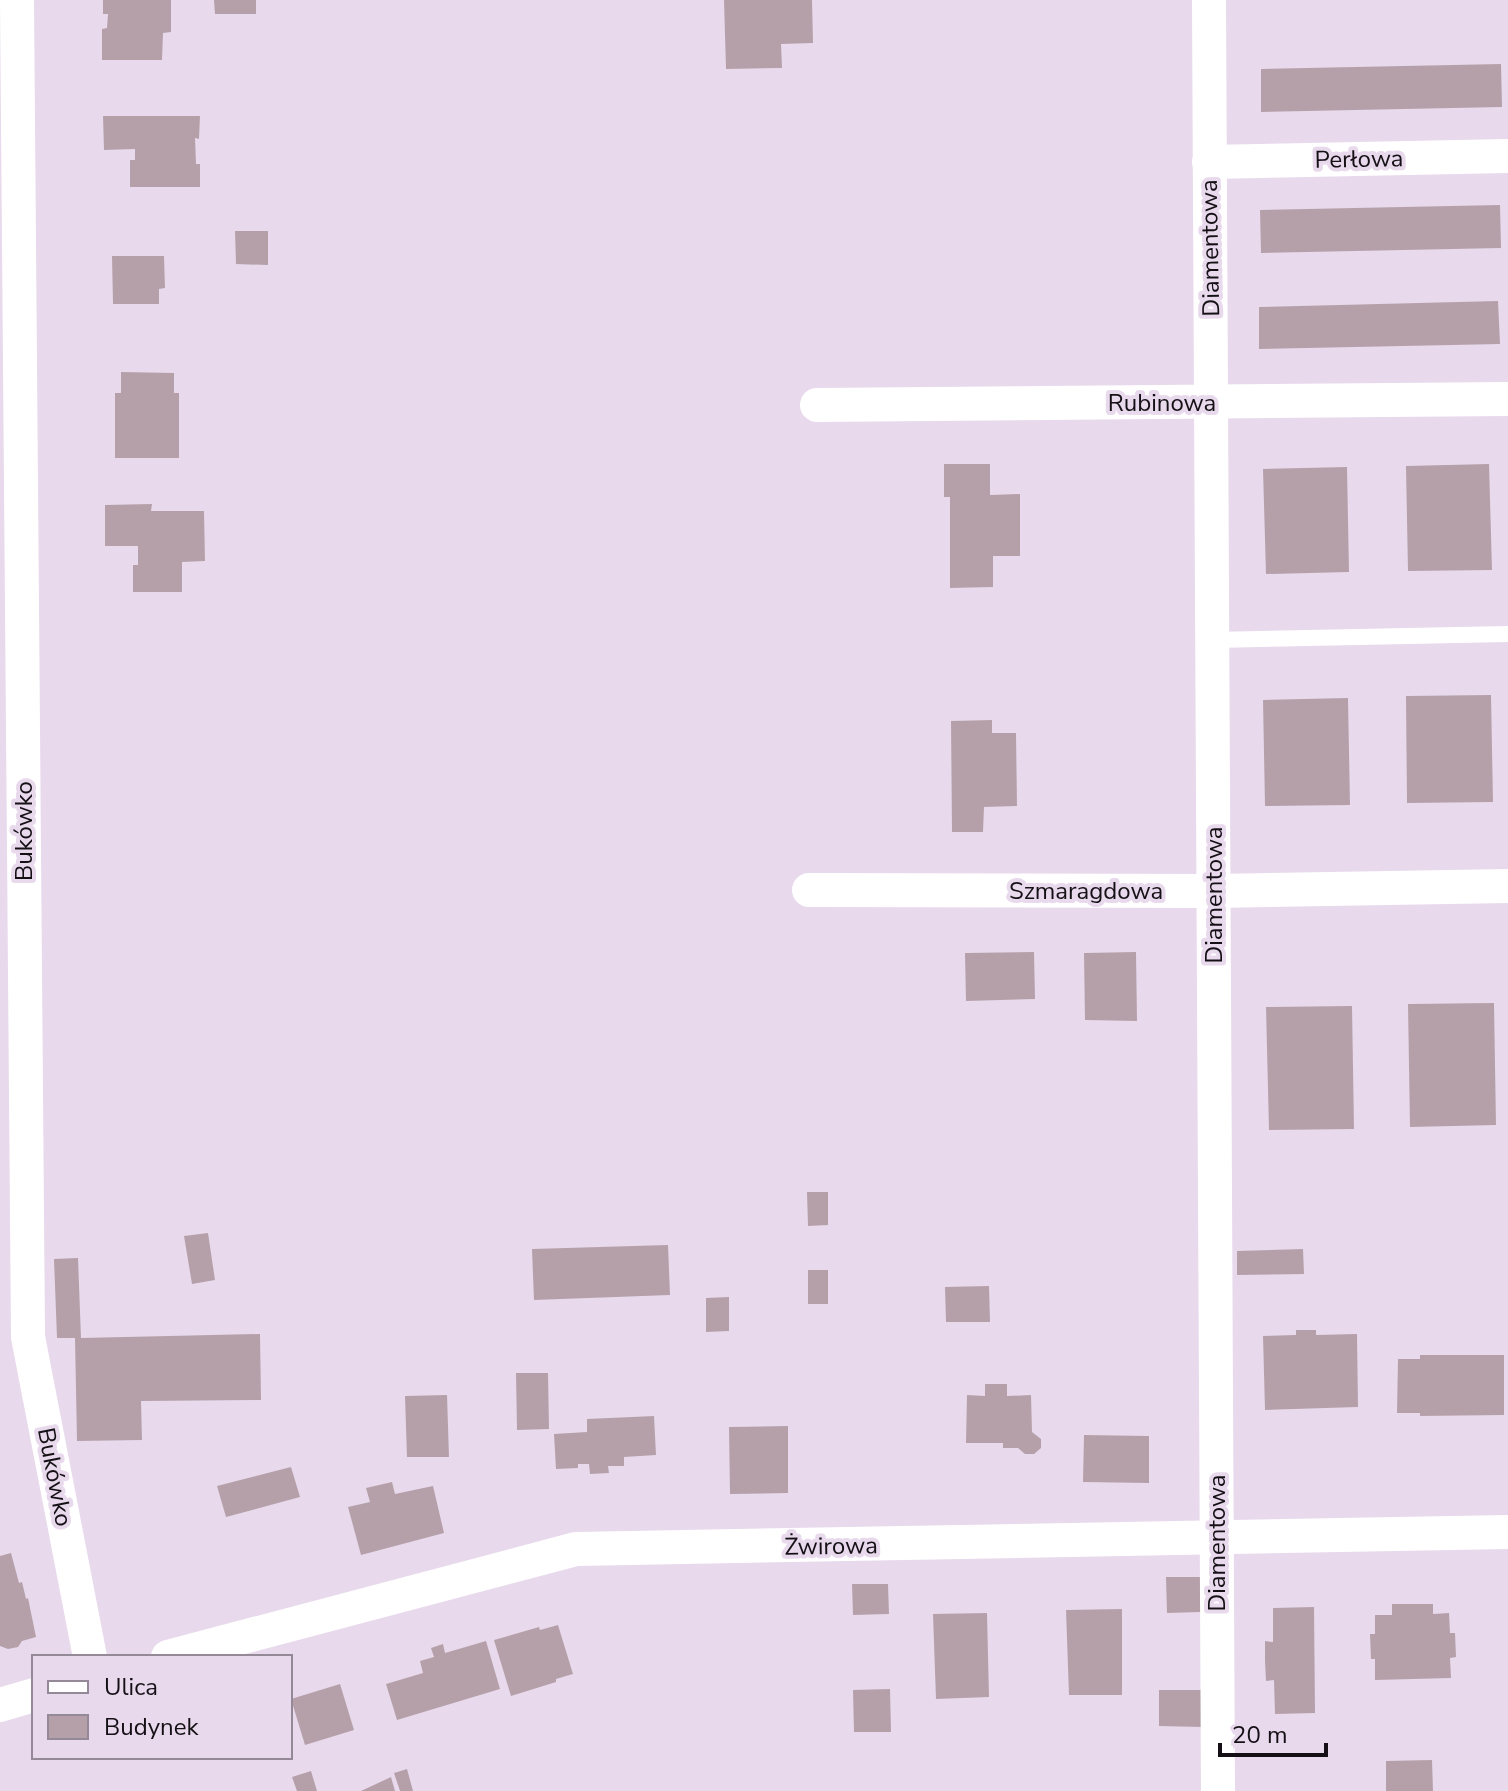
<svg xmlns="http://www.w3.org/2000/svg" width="1508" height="1791" font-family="'Nunito Sans',sans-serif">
<rect width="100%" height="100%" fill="#e8daec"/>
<!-- building -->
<g fill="#b5a0aa">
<polygon points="103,0 171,0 171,32 163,33 162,60 102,60 102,29 107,28 108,14 103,14"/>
<polygon points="214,0 256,0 256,14 215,14"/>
<polygon points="724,0 812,0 813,43 781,44 782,68 726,69"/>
<polygon points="1501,64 1502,107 1261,112 1261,69"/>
<polygon points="103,116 200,116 199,139 195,138 196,164 200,164 200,187 130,187 130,160 135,160 135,149 104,150"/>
<polygon points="1500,205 1501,248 1261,253 1260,210"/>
<polygon points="235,231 268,231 268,265 236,264"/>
<polygon points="112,256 164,256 165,288 159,289 159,304 113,304"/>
<polygon points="1498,301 1500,344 1259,349 1259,307"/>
<polygon points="121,372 174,373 174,393 179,393 179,458 115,458 115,393 121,393"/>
<polygon points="944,464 990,464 990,495 1020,494 1020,556 993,556 993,587 950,588 950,497 944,497"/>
<polygon points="1489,464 1492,570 1408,571 1406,466"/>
<polygon points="1347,467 1349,572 1266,574 1263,469"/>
<polygon points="152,504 151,511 204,511 205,561 182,562 182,592 133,592 133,565 138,565 138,546 105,546 105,505"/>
<polygon points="1491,695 1493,802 1407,803 1406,696"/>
<polygon points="1348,698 1350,805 1265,806 1263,700"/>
<polygon points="992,720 992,733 1016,733 1017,806 984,807 983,832 952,832 951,721"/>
<polygon points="1034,952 1035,999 966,1001 965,953"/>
<polygon points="1136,952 1137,1021 1085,1020 1084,953"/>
<polygon points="1494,1003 1496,1125 1410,1127 1408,1004"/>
<polygon points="1352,1006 1354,1129 1269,1130 1266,1007"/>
<polygon points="807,1192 828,1192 828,1225 808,1226"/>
<polygon points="208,1233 215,1280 192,1284 184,1236"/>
<polygon points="668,1245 670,1295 534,1300 532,1249"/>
<polygon points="1303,1249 1304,1274 1237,1275 1237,1251"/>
<polygon points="78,1258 81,1338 260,1334 261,1400 141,1401 142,1440 77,1441 75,1338 57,1338 54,1259"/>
<rect x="808" y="1270" width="20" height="34"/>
<polygon points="989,1286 990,1322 946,1322 945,1287"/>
<polygon points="729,1297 729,1331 706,1332 706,1298"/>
<polygon points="1296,1330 1316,1330 1316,1335 1357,1334 1358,1407 1265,1410 1263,1336 1296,1335"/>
<polygon points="1420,1355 1504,1355 1504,1415 1420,1416 1420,1413 1397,1413 1398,1359 1420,1359"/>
<polygon points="516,1373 548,1373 549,1429 517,1430"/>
<polygon points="985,1384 1007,1384 1007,1396 1031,1395 1032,1432 1041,1439 1041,1448 1034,1454 1025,1454 1018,1448 1003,1448 1003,1443 966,1443 967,1395 985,1396"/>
<polygon points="447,1395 449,1457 407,1457 405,1396"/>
<polygon points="654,1416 656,1455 624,1457 624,1466 608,1466 609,1473 590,1474 589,1464 578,1464 578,1468 556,1469 554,1434 587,1432 587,1419"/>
<polygon points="788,1426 788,1493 730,1494 729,1427"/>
<polygon points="1084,1435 1149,1436 1149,1483 1083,1482"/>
<polygon points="291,1467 300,1497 226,1517 217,1486"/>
<polygon points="392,1482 395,1494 433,1486 444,1533 361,1555 348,1507 370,1502 366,1488"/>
<polygon points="11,1553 19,1583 22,1582 26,1599 28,1598 36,1637 22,1641 18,1647 8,1649 0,1646 0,1556"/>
<polygon points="1166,1577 1200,1577 1201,1612 1167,1613"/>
<polygon points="852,1584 888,1584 889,1614 853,1615"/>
<polygon points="1392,1604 1433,1604 1433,1614 1449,1613 1450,1633 1455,1633 1456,1657 1450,1658 1451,1678 1375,1680 1375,1659 1371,1659 1370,1634 1375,1634 1375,1615 1392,1615"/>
<polygon points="1314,1607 1315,1713 1275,1714 1274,1680 1266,1681 1265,1661 1265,1641 1273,1642 1273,1608"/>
<polygon points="1122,1609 1122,1695 1069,1695 1066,1610"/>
<polygon points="987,1613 989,1697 936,1699 933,1614"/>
<polygon points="558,1625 573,1674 556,1679 556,1682 511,1696 494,1640 539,1627 540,1630"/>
<polygon points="486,1641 500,1689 397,1720 386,1684 423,1673 420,1661 434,1657 431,1648 443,1644 445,1653"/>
<polygon points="340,1684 354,1730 305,1745 291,1699"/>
<polygon points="890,1689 891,1732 854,1732 853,1690"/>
<polygon points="1159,1690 1201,1690 1202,1727 1159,1726"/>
<polygon points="1432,1760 1433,1791 1386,1791 1386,1761"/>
<polygon points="407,1769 413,1791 400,1791 394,1773"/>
<polygon points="311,1771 317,1791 297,1791 292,1777"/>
<polygon points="391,1777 395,1791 361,1791"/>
</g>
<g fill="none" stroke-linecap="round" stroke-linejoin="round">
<!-- lane -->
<polyline stroke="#fff" stroke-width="16" points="1213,640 1508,634"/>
<!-- street -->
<g stroke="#fff" stroke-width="34">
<polyline points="17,0 28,1337 90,1657"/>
<polyline points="1209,0 1218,1791"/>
<polyline points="1209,162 1508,156"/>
<polyline points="817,405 1508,399"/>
<polyline points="809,890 1214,891 1508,886"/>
<polyline points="168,1657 576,1549 1508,1532"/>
<polyline points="0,1705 34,1695"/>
</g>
</g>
<g text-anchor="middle" stroke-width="8" stroke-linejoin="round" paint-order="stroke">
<!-- street labels -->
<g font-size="24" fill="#151016" stroke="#e8daec">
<text transform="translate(1359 159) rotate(-1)" y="8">Perłowa</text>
<text transform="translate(1210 248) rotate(-91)" y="8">Diamentowa</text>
<text x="1162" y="411">Rubinowa</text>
<text transform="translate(24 831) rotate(-90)" y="8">Bukówko</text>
<text x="1086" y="899">Szmaragdowa</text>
<text transform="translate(1214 895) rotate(-90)" y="8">Diamentowa</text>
<text transform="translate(55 1477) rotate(79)" y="8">Bukówko</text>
<text transform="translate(1217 1543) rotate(-90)" y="8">Diamentowa</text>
<text transform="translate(831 1546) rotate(-1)" y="8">Żwirowa</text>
</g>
</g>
<!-- legend -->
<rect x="32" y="1655" width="260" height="104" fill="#e8daec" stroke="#948996" stroke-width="2"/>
<rect x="48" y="1681" width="40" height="12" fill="#ffffff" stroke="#948996" stroke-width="2"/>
<text x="104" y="1695" font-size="24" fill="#151016">Ulica</text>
<rect x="48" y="1715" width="40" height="24" fill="#b5a0aa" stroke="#948996" stroke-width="2"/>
<text x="104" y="1735" font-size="24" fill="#151016">Budynek</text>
<!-- scale -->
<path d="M1220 1743v12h106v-12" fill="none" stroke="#151016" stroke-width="4"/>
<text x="1232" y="1743" font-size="24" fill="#151016" stroke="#e8daec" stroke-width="6" paint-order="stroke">20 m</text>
</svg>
